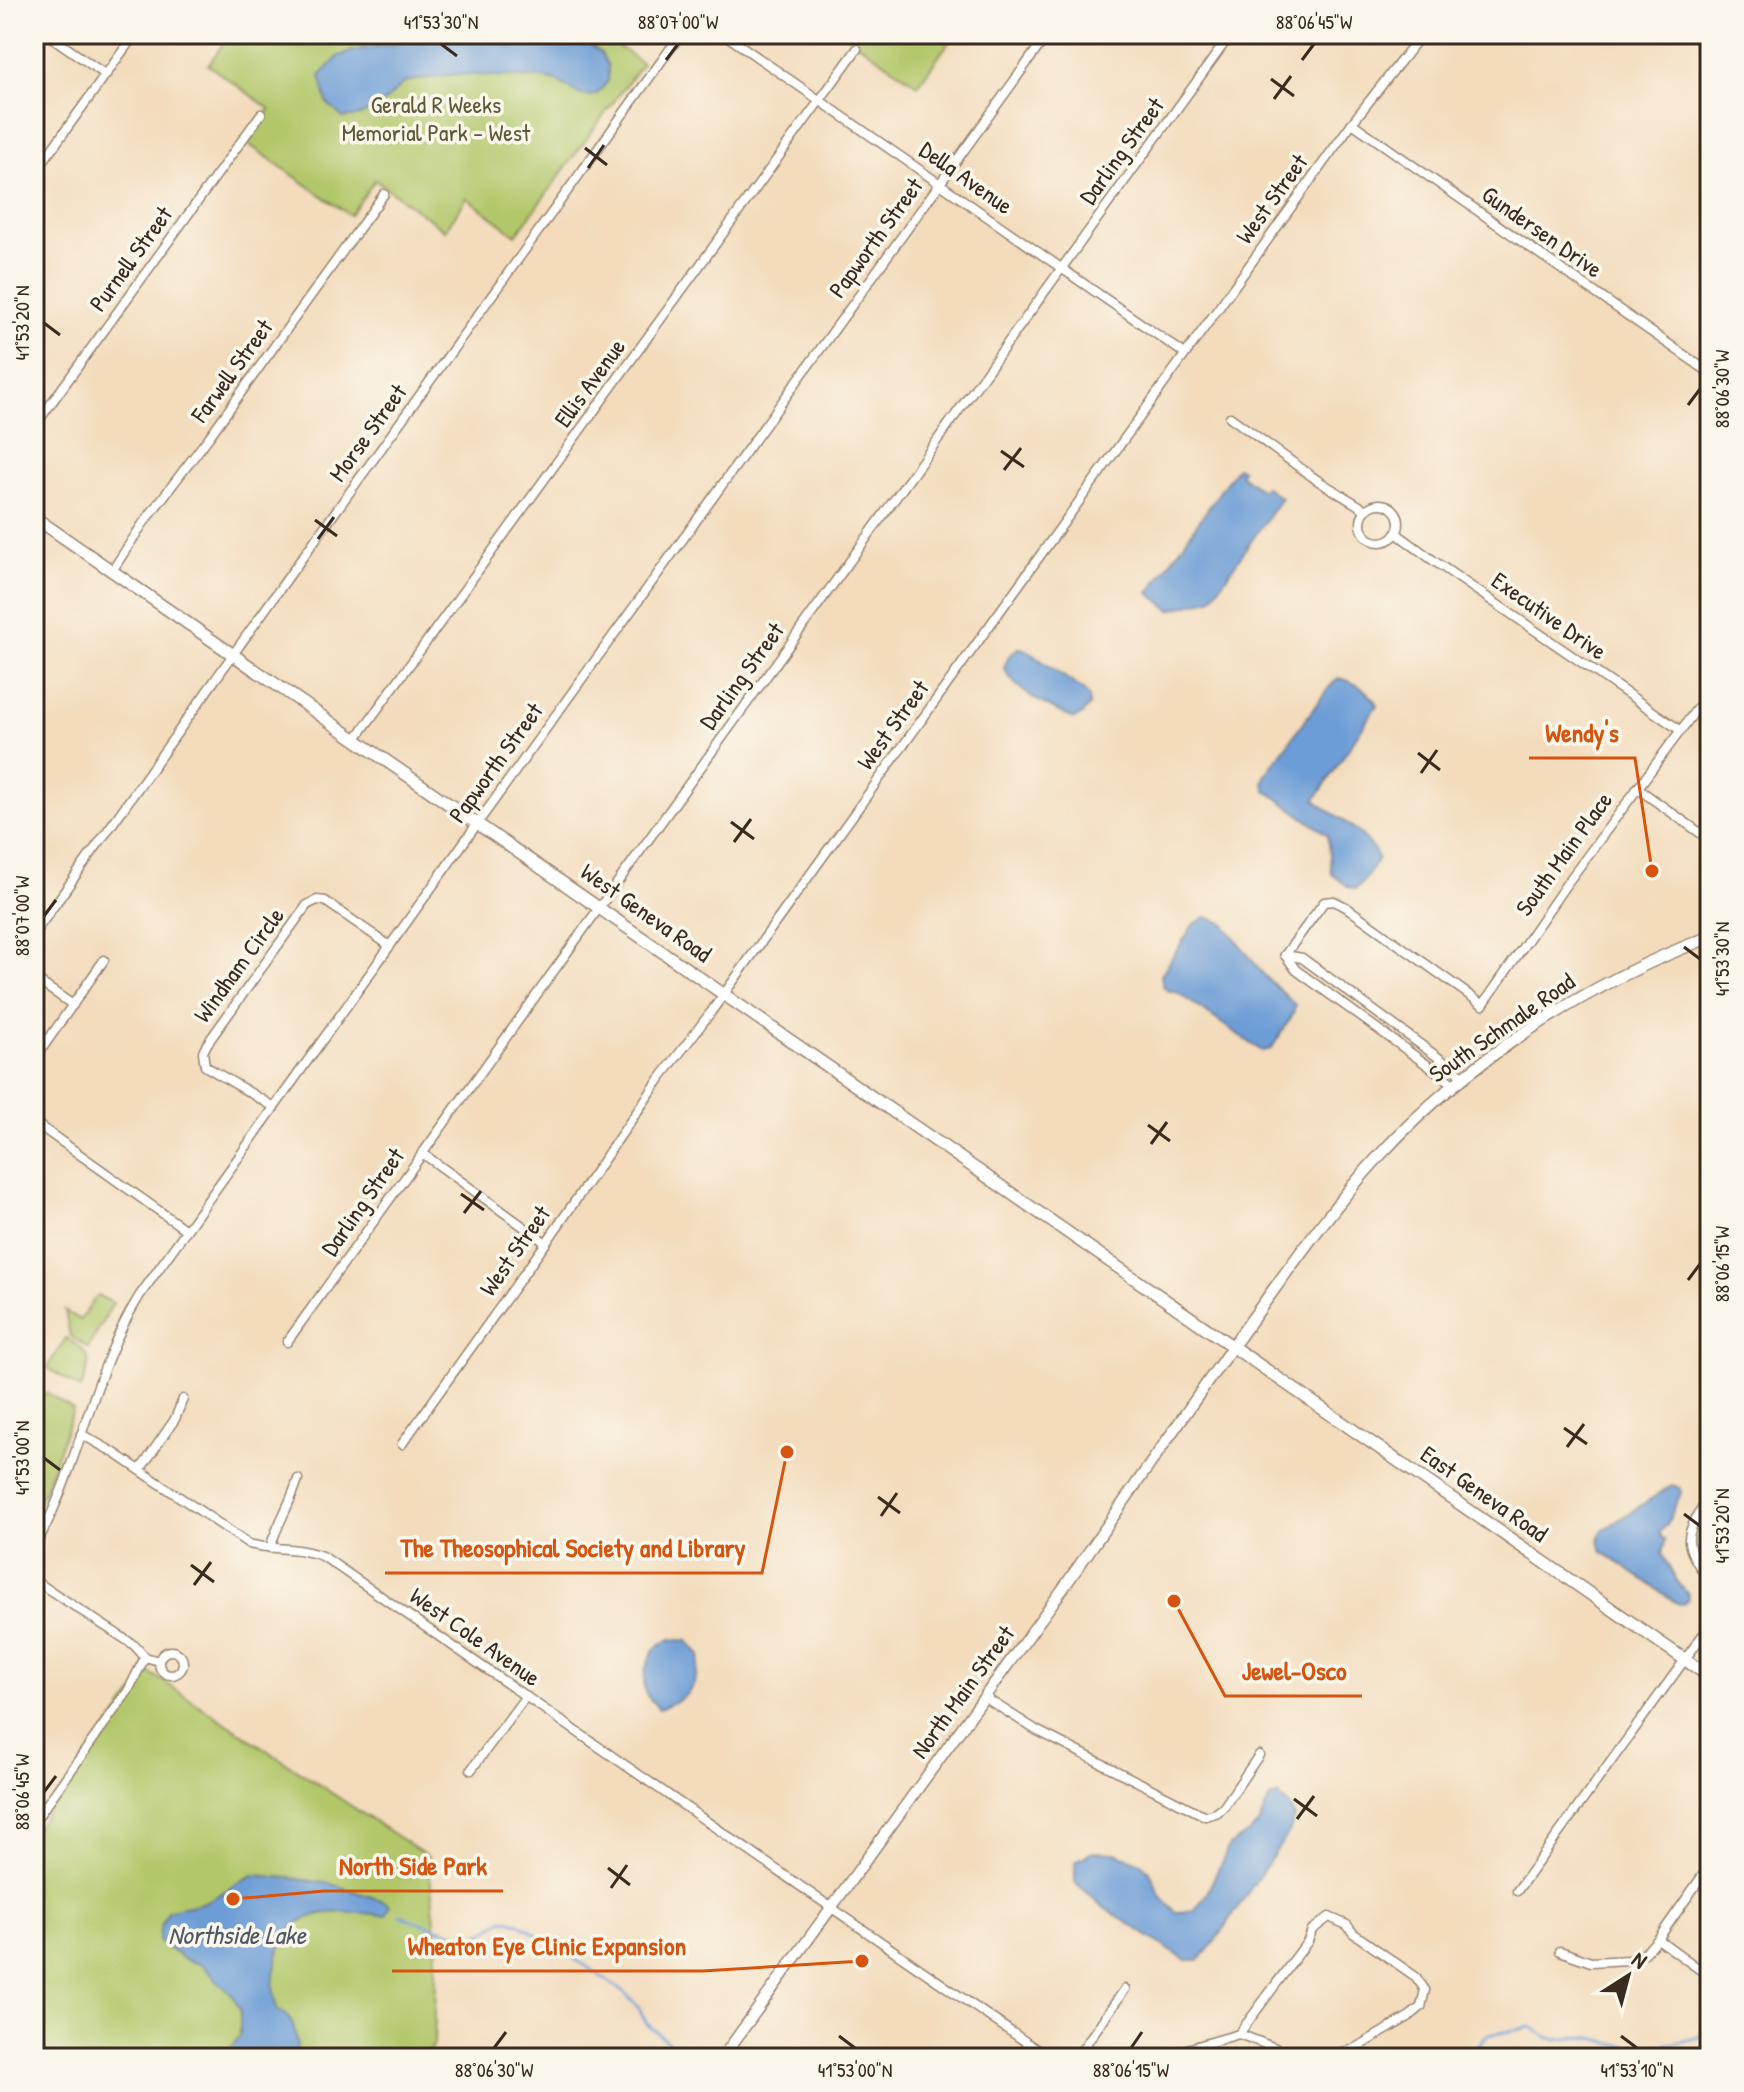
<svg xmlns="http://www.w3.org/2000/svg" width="1744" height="2092" font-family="'Patrick Hand',sans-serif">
<rect width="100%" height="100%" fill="#fbf7ec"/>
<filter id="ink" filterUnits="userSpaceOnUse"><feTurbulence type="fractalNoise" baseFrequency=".0125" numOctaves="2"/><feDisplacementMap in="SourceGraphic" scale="16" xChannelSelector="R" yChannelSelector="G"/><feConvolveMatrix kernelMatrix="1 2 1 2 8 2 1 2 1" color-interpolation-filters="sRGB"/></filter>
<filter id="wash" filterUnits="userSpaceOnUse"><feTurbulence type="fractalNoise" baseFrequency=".006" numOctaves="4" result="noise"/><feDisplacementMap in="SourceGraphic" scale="32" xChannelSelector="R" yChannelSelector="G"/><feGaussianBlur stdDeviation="1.8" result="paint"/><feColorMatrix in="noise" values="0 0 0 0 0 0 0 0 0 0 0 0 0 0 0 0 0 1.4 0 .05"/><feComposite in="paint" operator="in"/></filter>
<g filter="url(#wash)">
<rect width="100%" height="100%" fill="#f3dbbc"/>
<!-- green -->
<g fill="#b2c76b" stroke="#767844" stroke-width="2">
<polygon points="230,34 600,34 642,63 516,235 467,198 445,230 375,180 350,215 247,143 270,109 208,65"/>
<polygon points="844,34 955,34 918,85"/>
<polygon points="99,1296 113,1303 88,1348 70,1336 65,1311 80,1320 94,1299"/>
<path d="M66 1338C95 1358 91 1358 81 1389L48 1368V1366Z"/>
<polygon points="46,1392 73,1410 44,1491 34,1509 34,1408"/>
<polygon points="149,1672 428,1857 437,1942 434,2044 424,2058 34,2058 34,1830"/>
</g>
<!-- water -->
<g fill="#6d9dd6" stroke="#54647a" stroke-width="2">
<polygon points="434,34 493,34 499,42 509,47 560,35 577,36 601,53 608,66 608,81 597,94 590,96 581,95 557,81 542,78 455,74 405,82 378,108 358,116 343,118 327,103 320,76 339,56 356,50 431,39"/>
<polygon points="1237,467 1243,470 1240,474 1261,490 1265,486 1281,498 1211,599 1171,610 1149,593"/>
<path d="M1018 648 1025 649 1084 691 1089 697V706L1082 714 1074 719C1049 707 1017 694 1004 668L1009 656Z"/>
<path d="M1338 678C1352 680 1371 692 1377 705L1315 800C1335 817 1368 832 1378 858L1367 877 1356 889 1349 887 1332 874 1328 835 1266 790 1263 782 1266 774 1327 690Z"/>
<polygon points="1206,917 1223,923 1264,975 1295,1005 1293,1014 1271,1049 1262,1051 1175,991 1168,991 1163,986 1161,975 1193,925"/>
<path d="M1672 1485 1680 1488 1681 1493 1667 1524 1660 1532 1661 1537 1665 1540 1662 1554 1677 1582 1688 1594V1600L1683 1604 1677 1603 1603 1552C1599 1544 1598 1539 1602 1531Z"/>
<path d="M670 1639 688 1641 700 1655C694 1691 693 1695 659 1709L648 1697 644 1689 645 1670 654 1649Z"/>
<polygon points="1278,1796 1287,1804 1295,1817 1289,1832 1213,1944 1199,1960 1185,1960 1171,1951 1103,1907 1075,1882 1075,1861 1093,1852 1115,1853 1139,1862 1151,1873 1161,1897 1176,1912 1194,1911 1207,1893 1229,1846 1250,1832 1259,1823 1270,1798"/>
<path d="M254 1875 299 1879 331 1884 384 1901 390 1906 386 1915C353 1913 303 1903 284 1939 281 1944 280 1951 278 1956 273 1972 271 1995 278 2011 297 2018 298 2040 296 2058H223L240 2036V2009L234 1997 202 1965 184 1959 159 1942 160 1927 168 1911C180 1906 189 1907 201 1903 218 1899 235 1882 254 1875Z"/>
</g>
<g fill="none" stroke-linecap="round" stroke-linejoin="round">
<!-- stream -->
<g stroke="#6d9dd6" stroke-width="3">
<polyline points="400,1915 420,1923 474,1939 504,1919 519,1923 622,1990 639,2008 646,2023 687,2058"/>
<path d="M1467 2058 1488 2035 1532 2027C1562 2051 1563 2033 1592 2038 1608 2041 1625 2048 1642 2047 1662 2047 1691 2040 1710 2033"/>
</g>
</g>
</g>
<g filter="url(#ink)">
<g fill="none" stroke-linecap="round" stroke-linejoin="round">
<defs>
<g id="minor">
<polyline points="47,34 106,75"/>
<polyline points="724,34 1185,354"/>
<polyline points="1352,123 1710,373"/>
<polyline points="34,174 135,34"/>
<polyline points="1230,417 1317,480 1366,510"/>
<polyline points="34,427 261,114"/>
<circle cx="1380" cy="523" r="19"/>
<polyline points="1396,533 1434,561 1680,730"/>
<polyline points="112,571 142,525 209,437 384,194"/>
<polyline points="355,740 857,49"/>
<polyline points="1637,788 1710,840"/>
<polyline points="34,934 289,576 681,34"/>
<polyline points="1285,955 1324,902 1334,901 1346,907 1483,1005 1565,886 1710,691"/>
<polyline points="1285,955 1302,958 1465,1077"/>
<polyline points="1285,955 1296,970 1455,1085"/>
<polyline points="34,978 73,1005"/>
<polyline points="34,1060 104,960"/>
<polyline points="274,1107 205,1066 203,1052 207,1044 307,905 317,900 325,901 390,946"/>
<polyline points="34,1122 186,1230"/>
<polyline points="422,1153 546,1243"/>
<polyline points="287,1342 599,908 1231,34"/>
<path d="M81 1434 113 1452 249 1544C274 1551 300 1546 324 1557L1049 2058"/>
<polyline points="402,1444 546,1243 659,1080 711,1012 1352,123 1422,34"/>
<polyline points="140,1470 175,1419 183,1399"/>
<path d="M1710 1496C1684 1536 1680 1541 1710 1581"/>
<path d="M34 1548C80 1468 91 1373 140 1295L477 824 1048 34"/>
<path d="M270 1548C277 1524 291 1503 298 1479"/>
<polyline points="34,1580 134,1645 145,1657 159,1661"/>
<circle cx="171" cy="1663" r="12"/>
<polyline points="984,1697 1036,1730 1205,1816 1216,1813 1223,1808 1259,1755"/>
<polyline points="471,1770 526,1696"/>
<polyline points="34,1822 128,1691 145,1657"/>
<polyline points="1517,1891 1702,1636 1710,1629"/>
<polyline points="1658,1939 1710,1977"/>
<polyline points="1560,1951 1591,1962 1629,1960 1645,1953 1658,1939 1710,1865"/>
<polyline points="1239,2034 1308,1941 1312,1930 1329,1917 1347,1925 1353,1933 1416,1977 1425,1990 1421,2007 1410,2016 1352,2050 1312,2058"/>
<polyline points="1076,2058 1125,1989"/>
<polyline points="1156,2058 1239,2034 1301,2058"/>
</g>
<polyline id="tertiary" points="722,2058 1062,1590 1232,1347"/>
<g id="secondary">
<polyline points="34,517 1710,1677"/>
<path d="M1232 1347C1280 1282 1326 1213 1381 1154 1468 1059 1591 982 1710 937"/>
</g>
</defs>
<!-- minor casing -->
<use href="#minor" stroke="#97826d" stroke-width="11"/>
<!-- tertiary casing -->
<use href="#tertiary" stroke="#97826d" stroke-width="13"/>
<!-- secondary casing -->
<use href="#secondary" stroke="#97826d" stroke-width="14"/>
<!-- minor -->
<use href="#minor" stroke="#fff" stroke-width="8"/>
<!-- tertiary -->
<use href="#tertiary" stroke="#fff" stroke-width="10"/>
<!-- secondary -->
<use href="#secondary" stroke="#fff" stroke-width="11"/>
</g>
</g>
<!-- ticks -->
<path fill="none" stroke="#3b2a1e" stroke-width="3" d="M441 44 457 56M666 60 678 44M1302 60 1314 44M1271 79 1294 96M1274 99 1291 76M585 148 607 165M588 168 604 145M44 323 60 335M1688 405 1700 389M1001 451 1024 467M1004 470 1021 448M315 520 337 536M318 539 334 517M1418 753 1440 770M1421 773 1437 750M731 822 754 839M734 842 751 819M44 916 56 900M1684 947 1700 959M1148 1125 1170 1141M1151 1144 1167 1122M461 1194 484 1210M464 1213 481 1191M1688 1280 1700 1264M1564 1428 1587 1444M1567 1447 1584 1424M44 1458 60 1470M878 1497 900 1513M1684 1514 1700 1526M881 1516 897 1493M191 1565 214 1582M194 1585 211 1562M44 1792 56 1776M1294 1799 1317 1816M1297 1819 1314 1796M608 1868 630 1885M611 1888 627 1865M839 2036 855 2048M1621 2036 1637 2048M494 2048 506 2032M1131 2048 1142 2032"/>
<g text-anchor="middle" stroke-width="7" stroke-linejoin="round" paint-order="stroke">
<!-- park labels -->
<g font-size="24" fill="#5f5935" stroke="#fbf7ec">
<text x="436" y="113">Gerald R Weeks<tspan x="436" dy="28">Memorial Park - West</tspan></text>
</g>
<!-- street labels -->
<g font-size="24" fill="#3b2a1e" stroke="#fbf7ec">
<text transform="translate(1122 151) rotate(-54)" y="8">Darling Street</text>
<text transform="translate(966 178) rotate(35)" y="8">Della Avenue</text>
<text transform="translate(1272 199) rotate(-54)" y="8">West Street</text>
<text transform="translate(1542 232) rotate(35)" y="8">Gundersen Drive</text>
<text transform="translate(876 238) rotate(-54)" y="8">Papworth Street</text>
<text transform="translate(131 259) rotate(-54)" y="8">Purnell Street</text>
<text transform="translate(232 371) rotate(-54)" y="8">Farwell Street</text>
<text transform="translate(590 383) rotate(-54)" y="8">Ellis Avenue</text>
<text transform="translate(368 433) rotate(-54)" y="8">Morse Street</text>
<text transform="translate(1549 616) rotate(35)" y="8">Executive Drive</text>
<text transform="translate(742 676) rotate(-54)" y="8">Darling Street</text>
<text transform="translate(893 725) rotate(-54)" y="8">West Street</text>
<text transform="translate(496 763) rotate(-54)" y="8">Papworth Street</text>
<text transform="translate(1564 854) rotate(-54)" y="8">South Main Place</text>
<text transform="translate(646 913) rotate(35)" y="8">West Geneva Road</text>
<text transform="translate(239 965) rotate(-54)" y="8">Windham Circle</text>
<text transform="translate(1502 1028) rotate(-35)" y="8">South Schmale Road</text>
<text transform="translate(363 1202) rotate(-55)" y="8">Darling Street</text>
<text transform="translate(515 1251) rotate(-55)" y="8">West Street</text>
<text transform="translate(1484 1494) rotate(35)" y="8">East Geneva Road</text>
<text transform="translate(475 1637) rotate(35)" y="8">West Cole Avenue</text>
<text transform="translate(963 1692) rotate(-54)" y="8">North Main Street</text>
</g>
<!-- water labels -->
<g font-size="26" font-style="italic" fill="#4f5868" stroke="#fbf7ec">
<text x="237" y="1944">Northside Lake</text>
</g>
</g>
<!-- callouts -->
<path fill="none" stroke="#d7540e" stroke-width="3" d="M1652 871L1635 758H1529M787 1452L762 1573H385M1174 1601L1225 1696H1362M233 1899L324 1891H503M862 1961L703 1971H392"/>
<g fill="#d7540e" stroke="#fbf7ec" stroke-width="3">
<circle cx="1652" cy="871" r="8"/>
<circle cx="787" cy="1452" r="8"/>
<circle cx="1174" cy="1601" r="8"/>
<circle cx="233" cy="1899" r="8"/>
<circle cx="862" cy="1961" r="8"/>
</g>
<g font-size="26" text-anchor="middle" font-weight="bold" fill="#d7540e" stroke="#fbf7ec" stroke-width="7" stroke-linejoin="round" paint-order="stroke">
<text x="1582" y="742">Wendy's</text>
<text x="573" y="1557">The Theosophical Society and Library</text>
<text x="1294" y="1680">Jewel-Osco</text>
<text x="413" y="1875">North Side Park</text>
<text x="547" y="1955">Wheaton Eye Clinic Expansion</text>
</g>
<!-- margin -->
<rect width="1744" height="2092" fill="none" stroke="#fbf7ec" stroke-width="88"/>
<!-- north arrow -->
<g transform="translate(1628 1976) rotate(36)" stroke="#fbf7ec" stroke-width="6" paint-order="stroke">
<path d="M0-6L14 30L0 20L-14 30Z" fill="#3b2a1e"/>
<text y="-12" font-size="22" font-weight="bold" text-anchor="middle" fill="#3b2a1e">N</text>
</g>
<rect x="44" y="44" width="1656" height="2004" fill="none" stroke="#3b2a1e" stroke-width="3"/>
<g font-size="20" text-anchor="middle" fill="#3b2a1e">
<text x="441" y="29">41°53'30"N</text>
<text x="678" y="29">88°07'00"W</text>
<text x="1314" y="29">88°06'45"W</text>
<text transform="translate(22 323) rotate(-90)" y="7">41°53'20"N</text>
<text transform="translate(1722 389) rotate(-90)" y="7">88°06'30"W</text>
<text transform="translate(22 916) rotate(-90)" y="7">88°07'00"W</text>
<text transform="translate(1722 959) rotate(-90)" y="7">41°53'30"N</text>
<text transform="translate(1722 1264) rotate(-90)" y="7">88°06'15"W</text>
<text transform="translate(22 1458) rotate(-90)" y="7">41°53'00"N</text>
<text transform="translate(1722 1526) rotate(-90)" y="7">41°53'20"N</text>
<text transform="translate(22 1792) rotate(-90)" y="7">88°06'45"W</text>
<text x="494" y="2077">88°06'30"W</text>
<text x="855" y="2077">41°53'00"N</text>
<text x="1131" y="2077">88°06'15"W</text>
<text x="1637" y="2077">41°53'10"N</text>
</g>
</svg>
